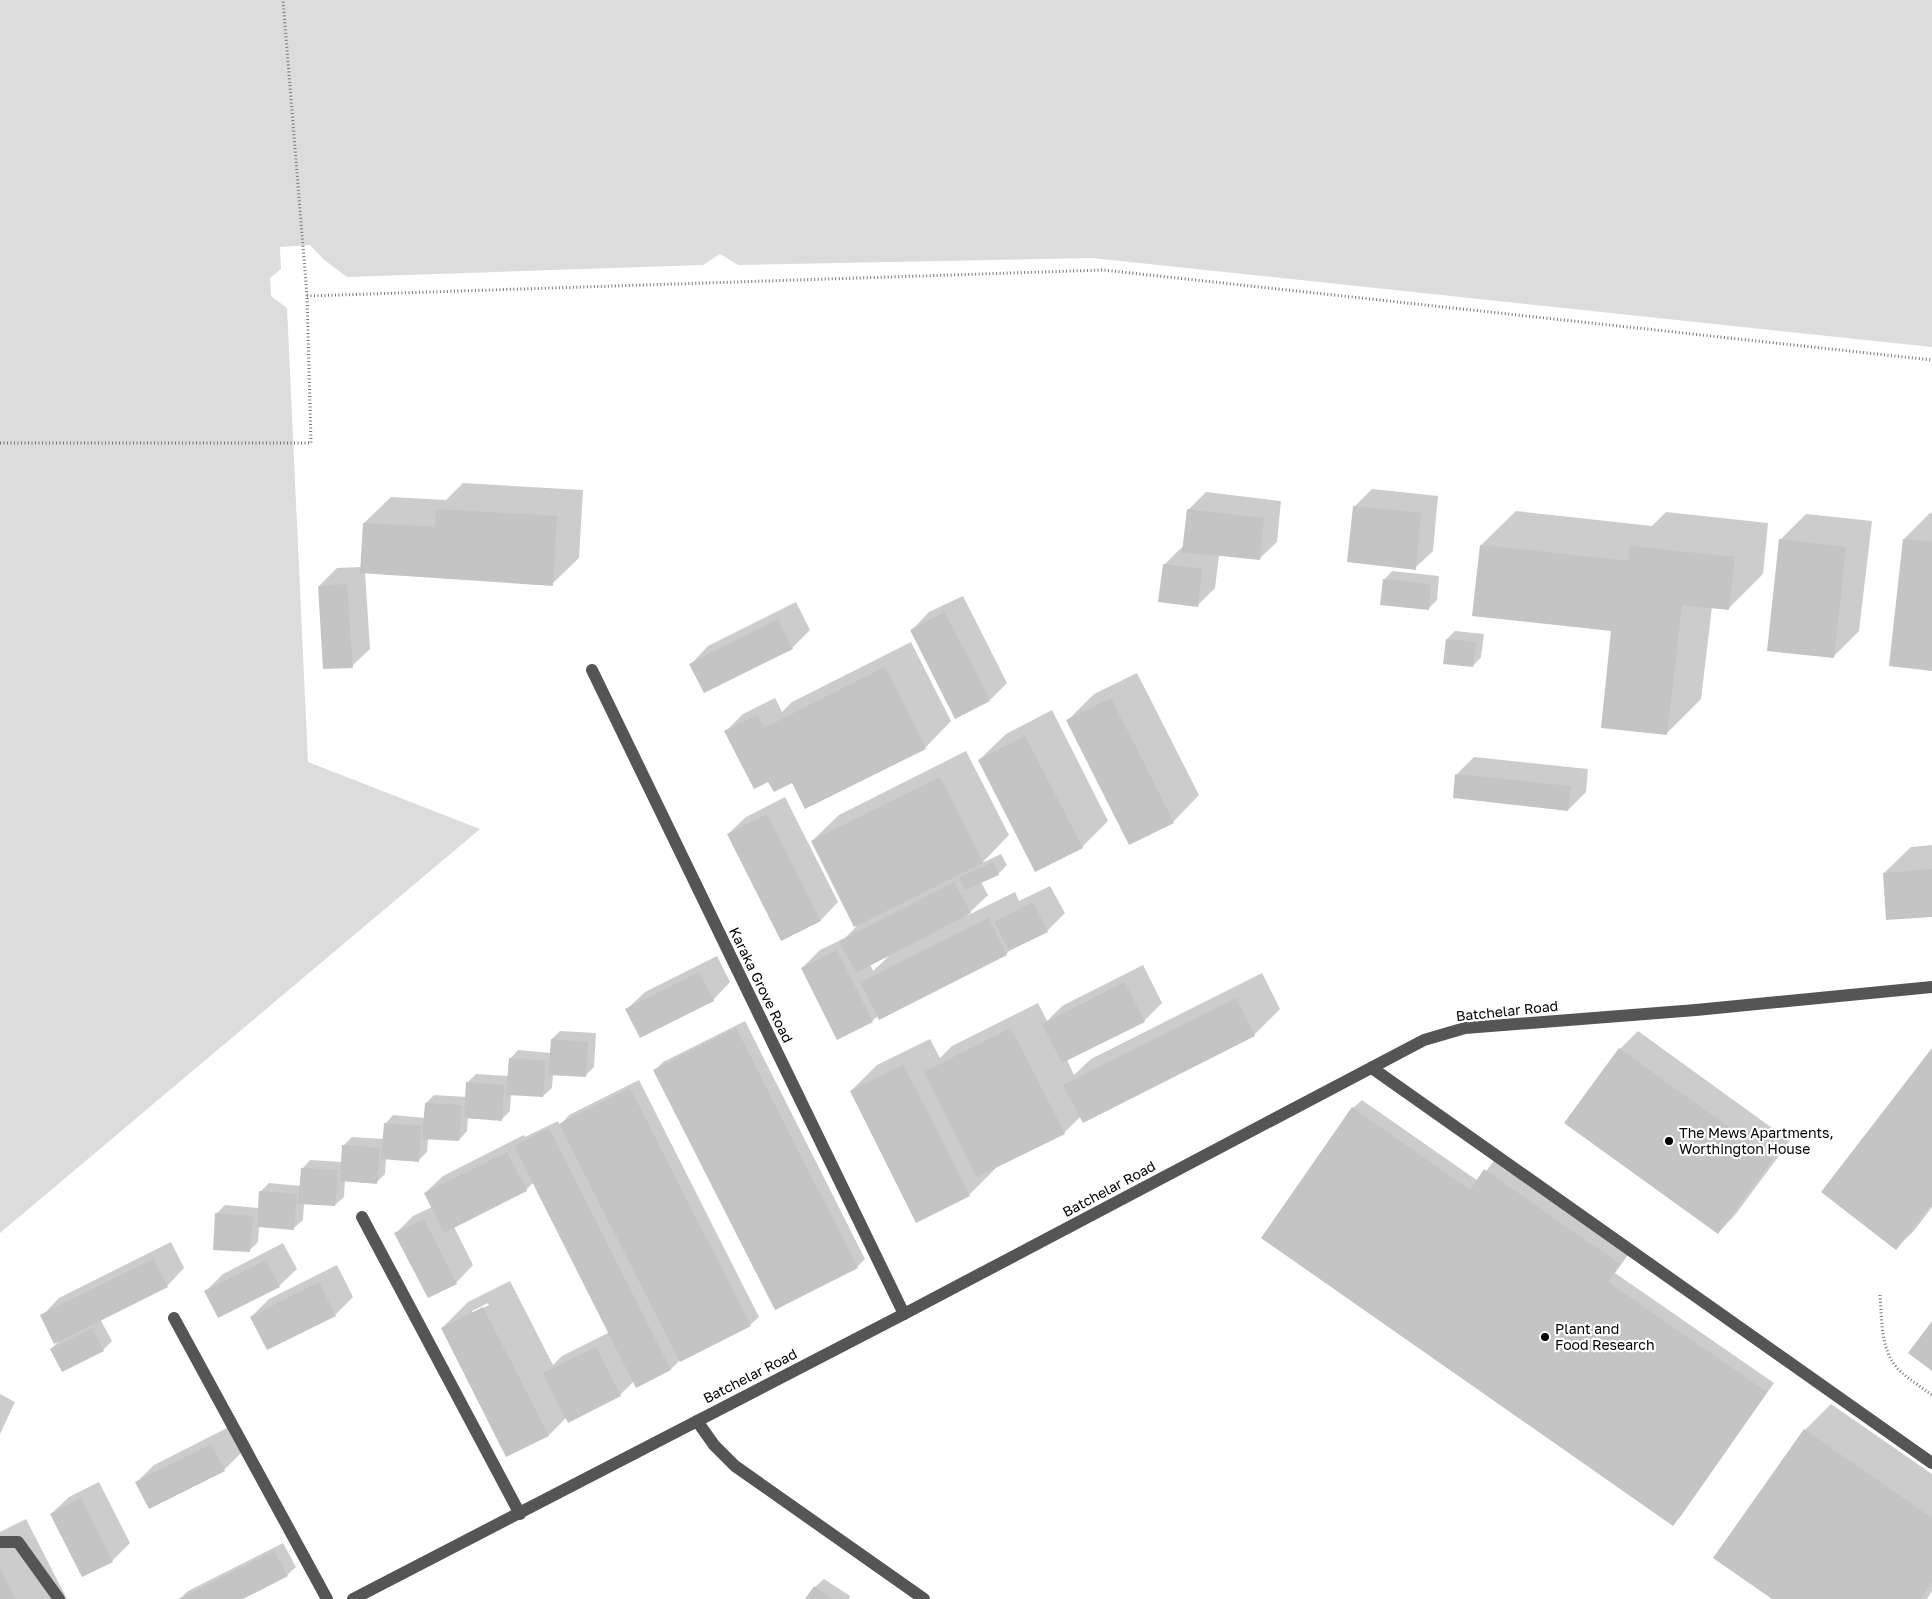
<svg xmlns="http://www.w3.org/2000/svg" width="1932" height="1599" font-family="'Golos Text',sans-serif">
<rect width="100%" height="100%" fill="#fff"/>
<!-- green -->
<polygon fill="#dcdcdc" points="0,0 1932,0 1932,347 1092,258 738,265 720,254 703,265 347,277 323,259 310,245 280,247 281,269 270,278 271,296 287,308 308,762 480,829 0,1233"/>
<!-- shadow -->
<g fill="#0003" fill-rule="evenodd">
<polygon points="463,483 583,490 579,558 552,584 365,572 370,649 352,666 319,586 337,568 362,567 364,523 391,497 446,500"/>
<polygon points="1372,489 1438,496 1433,551 1415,568 1354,507"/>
<polygon points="1206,492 1281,501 1277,542 1259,559 1219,555 1215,588 1197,606 1164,565 1182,547 1184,547 1188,510"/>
<polygon points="1516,511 1652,526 1666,512 1768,523 1763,574 1728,609 1712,607 1701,699 1667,733 1613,630 1481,545"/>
<polygon points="1930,513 1932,513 1932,670 1904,539"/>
<polygon points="1806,514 1872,521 1859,631 1833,657 1780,540"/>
<polygon points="1392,571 1439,576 1437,600 1428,609 1384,580"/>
<polygon points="963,596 1007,683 990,700 912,630 929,612"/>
<polygon points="796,602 810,630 792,648 691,664 708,646"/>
<polygon points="1455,631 1484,634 1481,657 1473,666 1447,639"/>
<polygon points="911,642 951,721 925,748 792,781 769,781 726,731 743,714 775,698 782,712 792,702"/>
<polygon points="1137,673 1199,795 1173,822 1068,720 1094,694"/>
<polygon points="1052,710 1108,821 1082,847 979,760 1006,734"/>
<path d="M966 751 1009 835 982 863 1001 854 1007 865 998 874 981 882 988 895 966 916 1015 892 1019 901 1050 886 1065 913 1047 931 1012 948 1006 954 878 1016 872 1021 802 968 820 950 845 938 856 927 812 841 839 815ZM889 956 873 971 870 964Z"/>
<polygon points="1474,757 1588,769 1586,792 1568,810 1457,774"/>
<polygon points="785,797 838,902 821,920 781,940 728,834 746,817"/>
<polygon points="1932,845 1932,916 1884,873 1911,847"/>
<polygon points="717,956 730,982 713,1000 627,1009 645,992"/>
<polygon points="1143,965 1162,1003 1144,1021 1067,1060 1074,1075 1091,1059 1262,973 1280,1009 1254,1035 1081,1116 1064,1133 995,1167 995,1169 969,1195 851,1091 877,1065 930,1039 940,1058 952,1046 1038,1003 1047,1021 1062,1006"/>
<polygon points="745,1021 865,1259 857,1267 655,1070 663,1062"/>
<polygon points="560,1031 596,1033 594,1067 585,1076 553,1074 552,1088 543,1096 511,1094 510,1111 501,1120 468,1117 467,1131 459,1140 428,1138 427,1152 418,1161 386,1158 385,1174 377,1182 345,1180 344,1197 335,1205 304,1203 303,1220 294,1228 259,1226 258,1242 249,1251 216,1214 225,1205 260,1208 260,1192 269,1183 301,1186 302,1169 310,1160 342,1162 343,1146 352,1137 384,1139 385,1124 393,1115 425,1118 426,1103 434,1095 467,1097 468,1082 476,1074 509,1076 510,1059 518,1050 551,1053 552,1039"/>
<polygon points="1638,1031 1790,1141 1735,1215 1718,1233 1566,1123 1620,1049"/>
<polygon points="1932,1050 1932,1207 1914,1231 1896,1248"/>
<path d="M639 1080 759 1317 750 1325 680 1360 671 1369 637 1386 634 1381 620 1395 567 1417 549 1435 507 1456 442 1328 468 1302 510 1281 553 1365 562 1356 610 1332 534 1182 526 1190 454 1227 473 1265 456 1283 396 1233 413 1216 432 1207 425 1193 443 1176 524 1135 525 1137 558 1121 560 1125 569 1115ZM488 1303 489 1305 472 1314V1311Z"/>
<polygon points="1362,1100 1478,1181 1494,1161 1628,1255 1615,1273 1774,1383 1681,1516 1673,1525 1353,1108"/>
<polygon points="171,1242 184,1268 167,1286 100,1319 112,1341 103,1350 51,1349 60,1340 42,1316 59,1298"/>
<polygon points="283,1243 297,1269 279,1286 206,1291 223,1274"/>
<polygon points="337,1265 353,1297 335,1315 251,1317 269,1299"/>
<polygon points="0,1394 15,1402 0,1434"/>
<polygon points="1831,1404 1932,1474 1932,1591 1927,1599 1775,1599 1715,1557 1805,1430"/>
<polygon points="229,1427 242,1452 224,1470 137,1482 154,1465"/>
<polygon points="99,1482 130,1543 112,1561 83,1576 51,1514 69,1497"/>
<polygon points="26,1519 67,1599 0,1599 0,1532"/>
<polygon points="283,1543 296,1567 287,1575 240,1599 180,1599 188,1591"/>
<polygon points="824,1579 850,1596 849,1599 808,1599 815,1587"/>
</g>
<!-- building -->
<g fill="#c4c4c4">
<polygon points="1353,506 1421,513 1416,570 1347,562"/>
<polygon points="436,509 557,516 553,586 360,573 363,523 435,527"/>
<polygon points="1187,509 1264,518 1260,560 1182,552"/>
<polygon points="1779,539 1846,547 1834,658 1767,651"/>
<polygon points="1903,539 1932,542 1932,671 1889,666"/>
<polygon points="1480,545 1629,561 1630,546 1735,557 1729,610 1682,605 1667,735 1601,728 1611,631 1472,616"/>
<polygon points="1163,564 1202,569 1198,607 1158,602"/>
<polygon points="1383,579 1431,584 1429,610 1380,605"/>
<polygon points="347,584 353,668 323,669 318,586"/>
<polygon points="945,612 990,701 955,719 910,630"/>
<polygon points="778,619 793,649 704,693 689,664"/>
<polygon points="1446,639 1476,642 1473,667 1443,664"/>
<polygon points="885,667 926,749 805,809 792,783 774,792 768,782 754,789 724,731 757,715 764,728"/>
<polygon points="1111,698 1174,823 1129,845 1066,720"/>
<polygon points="1025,736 1083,848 1035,872 978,760"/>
<polygon points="1455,774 1571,786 1568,811 1453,798"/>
<polygon points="940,777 983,863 854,927 811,841"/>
<polygon points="767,814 821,921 781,941 727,834"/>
<polygon points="993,862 999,875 965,890 959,877"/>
<polygon points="1932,869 1932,917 1886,920 1883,873"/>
<polygon points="954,882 971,913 856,973 839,941"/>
<polygon points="1033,902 1048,932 1009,951 994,922"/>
<polygon points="989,918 1007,955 879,1020 860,982"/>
<polygon points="837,950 873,1022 837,1040 801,968"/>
<polygon points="699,972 714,1001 640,1038 625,1009"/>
<polygon points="1125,982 1145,1022 1062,1063 1042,1024"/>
<polygon points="1236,998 1255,1036 1083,1123 1063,1085"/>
<polygon points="736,1028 858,1268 775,1310 653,1070"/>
<polygon points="1011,1028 1065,1134 977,1177 924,1072"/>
<polygon points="551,1039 588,1042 586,1077 548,1075"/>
<polygon points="1619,1048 1773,1159 1718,1234 1564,1123"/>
<polygon points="1932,1048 1932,1204 1896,1250 1821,1192"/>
<polygon points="509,1058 546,1061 543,1097 506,1095"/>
<polygon points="903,1064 970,1196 916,1223 850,1091"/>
<polygon points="466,1082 504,1085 502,1121 464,1118"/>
<polygon points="630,1088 751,1326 680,1362 559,1124"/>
<polygon points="425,1103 462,1105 459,1141 422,1139"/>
<polygon points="1352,1107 1470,1190 1484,1169 1620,1264 1608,1282 1767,1392 1673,1526 1261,1238"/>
<polygon points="384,1123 421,1126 419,1162 381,1159"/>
<polygon points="549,1128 671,1370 636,1388 514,1146"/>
<polygon points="342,1145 380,1148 377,1184 340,1181"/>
<polygon points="507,1152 527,1191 444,1233 424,1193"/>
<polygon points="301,1168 338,1170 335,1206 298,1204"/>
<polygon points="259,1191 297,1194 294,1230 257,1227"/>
<polygon points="215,1213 253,1216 250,1252 213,1250"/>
<polygon points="424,1219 457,1284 428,1298 394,1233"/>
<polygon points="153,1259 168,1287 54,1344 40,1315"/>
<polygon points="266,1260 280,1287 218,1318 204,1291"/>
<polygon points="319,1282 336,1316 267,1350 250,1317"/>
<polygon points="483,1307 549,1436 506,1457 441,1328"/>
<polygon points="1932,1321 1932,1371 1908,1353"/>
<polygon points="92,1328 104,1351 62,1372 50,1349"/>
<polygon points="596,1347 621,1396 568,1423 543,1373"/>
<polygon points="1804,1429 1932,1518 1932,1582 1920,1599 1772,1599 1713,1558"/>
<polygon points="211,1444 225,1471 149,1509 135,1482"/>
<polygon points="81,1498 113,1562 82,1577 50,1514"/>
<polygon points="274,1551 288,1576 243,1599 178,1599"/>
<polygon points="0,1569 15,1599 0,1599"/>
<polygon points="814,1586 833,1599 805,1599"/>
</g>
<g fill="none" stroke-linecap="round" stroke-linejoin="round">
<!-- path -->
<g stroke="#777" stroke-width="3" stroke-dasharray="1 2.5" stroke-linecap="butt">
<polyline points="307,296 1103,270 1932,360"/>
<polyline points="0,443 311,443 307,296 283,0"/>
<path d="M1880 1295C1882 1320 1880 1349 1898 1369 1908 1379 1921 1387 1932 1395"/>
</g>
<!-- minor -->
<g stroke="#555" stroke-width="12">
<polyline points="592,670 904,1314"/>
<polyline points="1372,1068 1932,1463"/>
<polyline points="362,1217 520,1514"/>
<polyline points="174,1318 327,1599"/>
<polyline points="697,1421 714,1445 735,1466 924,1599"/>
<polyline points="0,1542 18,1542 59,1599"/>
<polyline points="353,1599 904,1314 1424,1040 1465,1028 1696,1010 1932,987"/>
</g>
</g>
<!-- markers -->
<g fill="#000" stroke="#fff" stroke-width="2">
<circle cx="1669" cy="1141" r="5"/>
<circle cx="1545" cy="1337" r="5"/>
</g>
<g text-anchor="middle" stroke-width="4.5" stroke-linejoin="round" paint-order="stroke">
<!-- street labels -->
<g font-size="14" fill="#000" stroke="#fff">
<text transform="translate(761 985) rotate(64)" y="5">Karaka Grove Road</text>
<text transform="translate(1507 1011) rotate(-6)" y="5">Batchelar Road</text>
<text transform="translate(1109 1189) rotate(-28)" y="5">Batchelar Road</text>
<text transform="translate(750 1376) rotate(-27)" y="5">Batchelar Road</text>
</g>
<!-- poi labels -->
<g font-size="14" fill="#000" stroke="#fff" text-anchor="start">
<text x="1679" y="1138">The Mews Apartments,<tspan x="1679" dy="16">Worthington House</tspan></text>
<text x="1555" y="1334">Plant and<tspan x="1555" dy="16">Food Research</tspan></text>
</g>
</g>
</svg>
